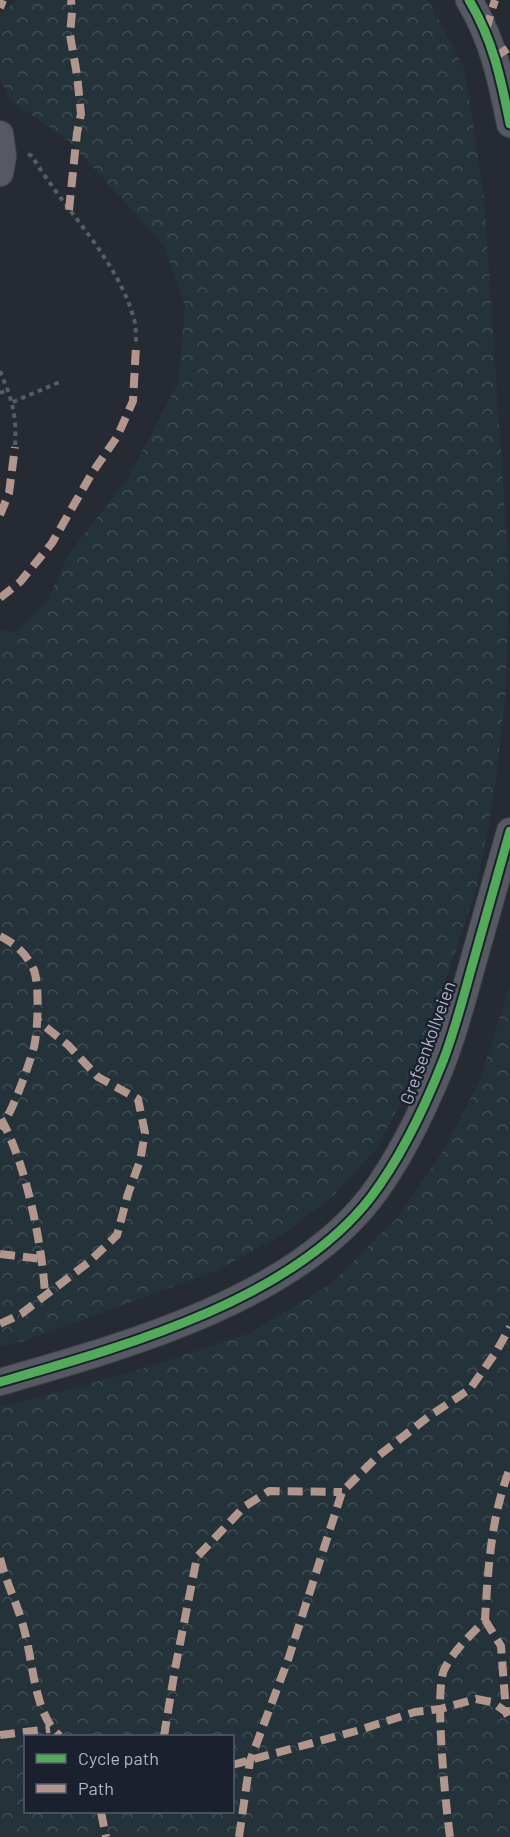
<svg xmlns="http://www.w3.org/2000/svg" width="510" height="1837" font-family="Barlow,sans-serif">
<defs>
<pattern id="forest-crowns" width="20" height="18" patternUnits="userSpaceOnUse" patternTransform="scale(1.5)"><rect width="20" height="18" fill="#233339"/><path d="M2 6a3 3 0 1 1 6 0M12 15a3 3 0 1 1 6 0" fill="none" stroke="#404e54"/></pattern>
</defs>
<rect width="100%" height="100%" fill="#262a33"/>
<!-- forest -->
<g fill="url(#forest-crowns)" fill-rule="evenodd">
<polygon points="18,0 428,0 465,70 484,197 509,572 506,690 496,779 478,883 413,1078 377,1148 334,1195 282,1235 216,1271 24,1341 0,1346 0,630 17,632 47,602 68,555 128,478 178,383 185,305 163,244 68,140 9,99 0,77 0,12"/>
<path d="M510 986V1837H0V1407L133 1372 250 1333 332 1283 397 1218 443 1151 479 1082ZM232 1736V1812H26V1736Z"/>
</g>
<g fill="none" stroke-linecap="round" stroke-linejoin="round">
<defs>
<g id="street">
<path d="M469 0C493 40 501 79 510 124"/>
<polyline points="0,134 3,156 0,173"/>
<path d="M0 1382C122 1347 291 1301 371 1197 402 1156 424 1109 443 1061 455 1030 463 998 472 966 485 921 497 876 510 831"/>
</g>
</defs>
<!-- street casing -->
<use href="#street" stroke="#42454c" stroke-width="28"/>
<!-- path -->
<g stroke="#585c64" stroke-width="4" stroke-dasharray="4.5 4.5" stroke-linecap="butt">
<path d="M28 154 32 156C64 210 120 261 135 323 136 330 136 338 136 346"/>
<path d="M0 371C12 400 17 414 15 447"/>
<polyline points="0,393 8,390"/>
<polyline points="13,402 62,381"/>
</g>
<!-- street -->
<use href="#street" stroke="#565962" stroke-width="26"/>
<!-- quiet -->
<g stroke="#b2968c" stroke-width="8" stroke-dasharray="15 8" stroke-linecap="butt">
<polyline points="0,8 3,0"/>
<polyline points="486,30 495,0"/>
<polyline points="495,57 510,47"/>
<polyline points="69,210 77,133 81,114 77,75 70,35 72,12 71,0"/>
<polyline points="0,515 9,493 15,447"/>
<polyline points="0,598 20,582 52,543 92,473 117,437 133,401 136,346"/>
<path d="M0 936C15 944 25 952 33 968 40 981 38 1031 34 1047 28 1068 13 1111 0 1129"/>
<path d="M1 1119C26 1163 42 1244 45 1294"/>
<polyline points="0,1254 42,1259"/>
<polyline points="0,1324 21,1314 89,1262 117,1235 128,1194 140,1161 145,1133 138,1099 98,1077 68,1045 37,1020"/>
<path d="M0 1558C6 1583 19 1607 25 1633 33 1663 35 1716 60 1736"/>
<polyline points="485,1620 501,1646 506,1712"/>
<polyline points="0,1735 50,1729"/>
<polyline points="164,1736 175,1669 197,1557 244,1507 269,1491 342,1492"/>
<polyline points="232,1765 356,1731 415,1712 440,1709 476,1699 492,1702 506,1712 510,1721"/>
<polyline points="101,1812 106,1837"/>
<polyline points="239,1837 250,1761 288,1660 342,1492 377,1457 428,1417 470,1389 496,1352 510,1327"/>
<path d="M450 1837C446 1808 434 1692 444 1670 453 1651 471 1635 485 1620 488 1568 491 1517 510 1468"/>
</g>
<defs>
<g id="cycleway">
<path d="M469 0C493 40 501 79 510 124"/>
<path d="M0 1382C122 1347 291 1301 371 1197 402 1156 424 1109 443 1061 455 1030 463 998 472 966 485 921 497 876 510 831"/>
</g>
</defs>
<!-- cycleway casing -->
<use href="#cycleway" stroke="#1a202e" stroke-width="13"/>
<!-- cycleway -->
<use href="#cycleway" stroke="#51ab58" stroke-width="9"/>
</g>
<g text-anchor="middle" stroke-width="4.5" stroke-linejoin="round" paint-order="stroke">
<!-- street labels -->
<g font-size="18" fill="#afb5c6" stroke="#1a202e">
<text transform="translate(428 1043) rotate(-70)" y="6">Grefsenkollveien</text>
</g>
</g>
<!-- legend -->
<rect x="24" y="1735" width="210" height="78" fill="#1a202e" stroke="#565c6b" stroke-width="1.5"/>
<rect x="36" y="1754" width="30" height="9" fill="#51ab58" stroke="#565c6b" stroke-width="1.5"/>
<text x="78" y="1765" font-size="18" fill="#afb5c6">Cycle path</text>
<rect x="36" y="1784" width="30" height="9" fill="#b2968c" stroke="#565c6b" stroke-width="1.5"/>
<text x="78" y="1795" font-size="18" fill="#afb5c6">Path</text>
</svg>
